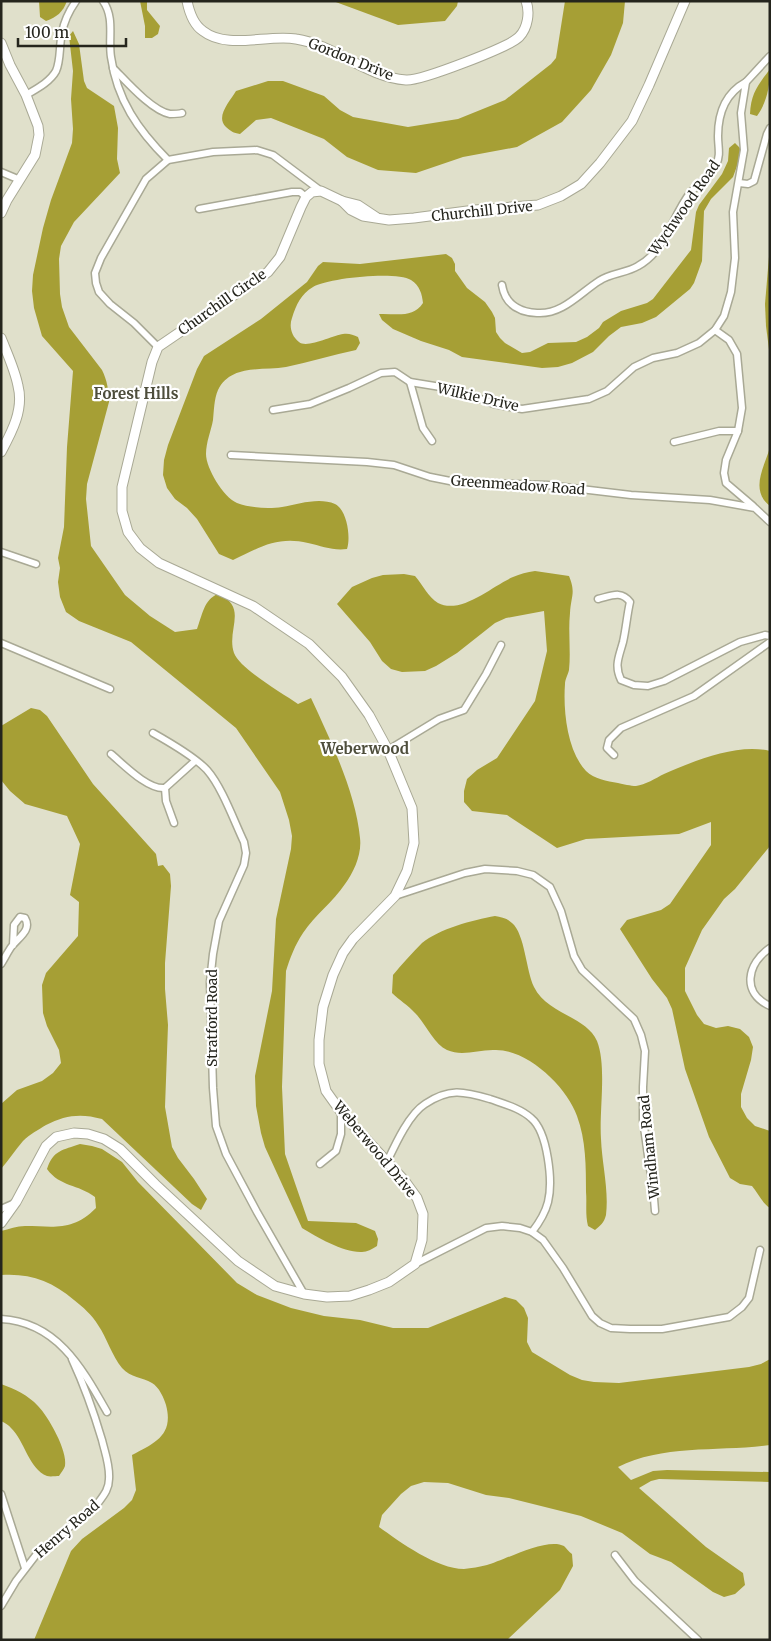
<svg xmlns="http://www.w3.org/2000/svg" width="771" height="1641" font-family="Merriweather,serif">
<rect width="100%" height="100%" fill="#e0e0cb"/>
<!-- forest -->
<g fill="#a69f35">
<path d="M39 1H67C63 12 57 17 46 21L40 17Z"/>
<polygon points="140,1 147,1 147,10 160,26 158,34 152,38 145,38 145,26"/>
<polygon points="333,1 458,1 457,6 445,21 398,25"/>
<path d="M565 1H625L623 23 611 55 591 90 562 122 517 147 463 157 416 173 378 170 347 157 324 139 271 118 256 120 240 134C233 133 231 131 226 127 215 117 230 101 236 91L268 81H283L324 96 340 110 353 117 408 127 458 119 505 100 551 64 556 58Z"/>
<path d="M73 31 79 44 84 81 87 88 114 106 118 128 117 159 120 173 74 222 61 246 59 259 60 294 62 307 69 327 102 370C107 380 109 391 109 402L87 484 86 499 91 546 125 595 150 616 175 632 197 629C202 616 204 599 218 594 249 607 226 630 234 653 240 669 282 693 298 704L311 698C330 739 356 793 360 838 362 854 354 872 345 884 333 902 315 915 303 933 295 945 290 958 286 971L282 1087 285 1154 308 1221 356 1223 375 1231 378 1239 377 1246C372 1249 367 1252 362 1252 344 1253 317 1237 302 1228L265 1147 261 1133 256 1106 255 1076 272 991 276 919 291 849 292 836 289 820 280 792 236 728 131 642 79 621 66 612 60 597 58 582 60 568 58 558 64 527 67 447 73 371 42 336 34 308 32 291 33 275 43 228 51 200 72 143 73 129 71 99 73 71 69 36Z"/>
<path d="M770 69C770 86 767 102 757 116L750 114C751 93 758 85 770 69Z"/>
<path d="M735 143 740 148 741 155 733 177 711 199 704 211 702 261 694 283 690 289 656 317 642 323 621 327 609 336 593 352 572 363 558 367 542 368 462 357 449 350 421 341 393 329 382 320 379 314C394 313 413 319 423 303 422 294 420 286 411 280 396 271 328 278 313 287 301 294 296 305 292 318 289 326 291 336 299 342 307 349 333 335 343 334 349 333 353 335 358 337L360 343 356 350C333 355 309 362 286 367 262 371 231 364 218 390 214 399 214 411 213 420 211 431 206 442 206 454 206 468 223 497 237 503 250 508 269 509 282 507 299 504 319 497 335 504 347 510 351 537 347 549 333 551 322 546 308 543 278 536 260 547 233 560L219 554 197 519 187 508 175 499 167 488 163 475 164 460 168 445 197 369 204 356 261 319 307 282 318 266 323 262 360 264 446 254 452 258 455 264V271L467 288 485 302 492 312 495 318 496 332 500 338 505 343 522 353 530 352 548 343 576 342 587 337 599 328 603 322 621 311 647 303 653 299 691 250 696 212 699 205 722 174 728 161 729 148Z"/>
<polygon points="770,245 770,357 766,326 765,304"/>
<path d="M770 447V506C749 490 765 466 770 447Z"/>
<path d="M535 571 569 576C576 593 571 596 570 613 568 632 571 651 569 670 568 675 565 679 565 684 563 710 567 751 586 771 594 779 607 781 618 783 623 784 631 786 636 786 645 785 656 778 664 774 694 761 737 743 770 751V846L735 889 724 899 702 930 685 968V991L697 1015 704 1024 716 1028 728 1026 740 1029 749 1037 753 1047 751 1060 741 1094V1107L747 1118 755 1126 770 1131V1208C762 1203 758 1193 752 1186L740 1184 730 1178 709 1137 685 1069 672 1009 667 998 652 979 620 929 627 920 661 910 670 904 711 845V822L679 834 586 839 557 848 507 815 472 811 464 802V791L467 779 477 770 497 758 535 701 547 651 544 611 506 618 495 623 457 653 436 666 425 671 402 672 391 669 382 661 370 642 337 604 352 587 372 578 383 575 404 574 415 576C423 585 428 597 438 603 461 615 492 586 513 577 520 574 527 572 535 571Z"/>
<path d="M31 708 40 710 47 716 93 784 156 854 158 866 163 865 170 874 171 886 165 963V989L168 1025 165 1107 172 1147 178 1158 194 1179 207 1199 201 1210 192 1204 102 1119C81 1113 65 1115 46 1125 38 1130 30 1134 23 1141 15 1150 9 1160 1 1169V1104L17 1090 42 1081 53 1073 61 1063 59 1050 47 1026 43 1013 42 985 46 973 78 936 79 902 70 895 80 844 67 816 25 804 10 791 1 780V726Z"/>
<path d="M495 916C501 917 507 918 512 923 525 934 526 971 534 987 547 1014 586 1016 597 1041 607 1066 599 1111 601 1139 602 1164 609 1190 606 1215 604 1223 600 1226 595 1230L588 1226C585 1214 587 1203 586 1192 586 1167 586 1140 577 1116 567 1087 528 1050 496 1050 479 1049 463 1057 447 1050 434 1044 425 1023 415 1013 408 1005 399 1000 392 993L393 975C402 964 412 953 422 943 439 929 473 920 495 916Z"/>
<path d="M80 1144 92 1146 102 1149 122 1162 138 1182 237 1283 257 1295 291 1308 324 1316 360 1320 393 1328H428L505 1297 516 1300 524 1308 528 1318 527 1342 532 1352 570 1375 582 1380 594 1382 619 1383 749 1367 761 1364 770 1359V1445C720 1452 663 1444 618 1467L631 1480 653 1471 667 1470 770 1472V1482L659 1479 651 1481 639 1488 706 1547 743 1573 745 1585 735 1594 724 1597 713 1592 671 1562 650 1554 622 1533 581 1516 509 1498 486 1495 448 1483 424 1482 411 1486 401 1494 382 1515 379 1527C400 1542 437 1569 464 1569 471 1568 480 1567 487 1565 505 1560 547 1537 564 1546 566 1548 569 1552 572 1554L573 1566 560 1590 507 1640H34L71 1551 82 1539 124 1508 132 1500 136 1490 132 1455C155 1443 174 1435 166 1405 164 1398 159 1387 152 1383 142 1377 131 1378 122 1368 112 1356 107 1338 98 1325 92 1315 83 1307 74 1300 52 1281 30 1273 1 1275V1231C9 1229 17 1226 25 1226 54 1226 72 1232 96 1208L95 1197C78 1184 60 1187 47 1169 53 1150 63 1150 80 1144Z"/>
<path d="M1 1384C15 1389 28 1395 38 1406 48 1416 68 1451 65 1466 64 1469 61 1473 59 1476 56 1476 50 1477 47 1476 29 1469 24 1440 11 1428 9 1425 5 1423 1 1421Z"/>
</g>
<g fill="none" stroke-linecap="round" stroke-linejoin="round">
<defs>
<g id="street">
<path d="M103 1C115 18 108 38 111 57 117 100 138 130 168 160"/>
<path d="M113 68C126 81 152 111 170 114 174 114 178 114 182 113"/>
<path d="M26 95C36 89 50 82 56 71 61 60 59 45 62 33 64 21 69 11 76 1"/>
<polyline points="1,172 20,180"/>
<polyline points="739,183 748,184 754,181 767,134 770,128"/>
<polyline points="199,209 292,192 300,192 306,197"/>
<path d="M502 285C505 304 518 312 537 313 562 315 580 293 599 281 610 273 627 273 638 266 666 251 672 216 690 193 698 184 711 176 716 165 721 155 718 147 718 136 718 112 726 93 746 82"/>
<polyline points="715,330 729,340 737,354 742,408 738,431 726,460 724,473 726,483 753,506"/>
<polyline points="158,347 134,323 110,304 99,292 96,283 95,273 101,258 146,179 168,160 213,152 257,150 273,155 321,191"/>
<polyline points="410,382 423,428 432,441"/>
<polyline points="273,410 310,404 349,388 381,373 395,372 410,382 453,389 494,404 510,407 522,409 589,399 607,391 634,367 653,358 677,353 699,343 715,330 724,316 731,292 735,258 733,212 744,150 741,113 746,82 770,56"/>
<polyline points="674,442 719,431 738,431"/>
<polyline points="231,455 367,462 394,465 430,477 455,482 547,485 631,495 710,500 755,508 770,522"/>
<polyline points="1,552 36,564"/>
<path d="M598 599C611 596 621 590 630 602 627 615 626 629 623 642 619 657 614 665 621 680L634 685 648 686 664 681 740 642 765 635 770 636"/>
<polyline points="1,643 110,689"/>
<path d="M153 733C169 742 195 757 207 770 222 787 234 821 244 842L246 853 244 865 219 921 213 954 210 982 213 1088 216 1126 226 1154 257 1212 304 1294"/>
<polyline points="388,750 439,719 464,710 486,674 501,645"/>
<path d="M111 754C124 765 148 790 165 788"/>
<polyline points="614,755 607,748 609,740 621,728 694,696 770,642"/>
<polyline points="165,788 195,761"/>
<polyline points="165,788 166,801 174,823"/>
<polyline points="395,896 465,873 485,869 517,871 533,875 550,887 561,911 574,956 582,970 634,1019 641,1035 645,1051 643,1087 643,1120 649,1163 653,1186 655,1211"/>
<path d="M770 948C747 964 741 993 770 1006"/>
<path d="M1 964C5 958 8 951 12 946 19 937 32 930 25 918L20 917 14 925 13 945"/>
<path d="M387 1162C395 1145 409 1114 425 1104 449 1088 463 1091 490 1099 504 1104 520 1108 531 1118 548 1132 553 1182 548 1202 545 1214 539 1223 532 1232"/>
<polyline points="320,1164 336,1151 341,1134 341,1112"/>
<polyline points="1,1209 15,1203"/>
<polyline points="415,1264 486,1228 502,1226 520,1228 532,1232 543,1240 563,1268 592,1316 600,1323 611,1328 630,1329 662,1329 729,1317 742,1307 749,1298 760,1250"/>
<path d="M1 1319C57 1322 82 1368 107 1412"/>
<polyline points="1,1494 25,1568"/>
<polyline points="615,1555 635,1581 698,1640"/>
<path d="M1 1606 16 1581 36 1555 98 1503C104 1495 109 1489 109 1479 110 1465 105 1453 102 1440 94 1413 84 1385 72 1359"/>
</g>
<g id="secondary">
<path d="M187 1C189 11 194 25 203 31 227 50 268 34 296 39 335 45 366 77 406 80 421 81 509 47 519 37 528 28 530 12 526 1"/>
<polyline points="1,43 10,65 26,95 38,126 39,135 35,155 7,200 1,213"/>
<polyline points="342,201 351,210 363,216 389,220 414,218 475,210 538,205 561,196 581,184 600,163 632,121 649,85 685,1"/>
<path d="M1 338C7 353 15 370 18 386 24 409 12 432 1 452"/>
<polyline points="1,1223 16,1202 46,1146 56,1137 74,1133 88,1134 104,1139 120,1149 155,1184 238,1261 275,1286 304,1294 327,1297 350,1296 369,1290 389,1282 415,1264 422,1240 423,1214 417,1198 404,1180 341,1112 326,1091 319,1064 319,1040 323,1007 333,975 343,953 353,939 395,896 407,871 414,843 412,808 388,750 369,715 342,677 309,644 253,606 159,563 140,548 128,532 122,511 122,487 152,362 158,347 268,272 280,257 301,207 306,197 312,192 321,191 342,201 358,205 376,217"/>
</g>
</defs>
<!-- street casing -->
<use href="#street" stroke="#a9a995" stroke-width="9"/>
<!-- secondary casing -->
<use href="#secondary" stroke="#a9a995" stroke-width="11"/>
<!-- street -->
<use href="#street" stroke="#fff" stroke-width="6"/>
<!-- secondary -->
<use href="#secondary" stroke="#fff" stroke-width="9"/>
</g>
<g text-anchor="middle" stroke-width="4.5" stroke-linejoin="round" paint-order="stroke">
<!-- street labels -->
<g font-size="14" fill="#25251d" stroke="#fff">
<text transform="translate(351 59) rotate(22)" y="5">Gordon Drive</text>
<text transform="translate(684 208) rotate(-55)" y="5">Wychwood Road</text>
<text transform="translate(482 211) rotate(-6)" y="5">Churchill Drive</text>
<text transform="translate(222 302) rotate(-35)" y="5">Churchill Circle</text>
<text transform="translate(478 397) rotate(13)" y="5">Wilkie Drive</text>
<text transform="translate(518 485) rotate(4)" y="5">Greenmeadow Road</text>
<text transform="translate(212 1018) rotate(-90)" y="5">Stratford Road</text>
<text transform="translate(649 1147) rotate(-96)" y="5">Windham Road</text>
<text transform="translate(375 1149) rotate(50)" y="5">Weberwood Drive</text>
<text transform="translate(67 1529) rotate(-41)" y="5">Henry Road</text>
</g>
<!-- neighbourhood labels -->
<g font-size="15" font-weight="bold" fill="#4e4e3c" stroke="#fff">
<text x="136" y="399">Forest Hills</text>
<text x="365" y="754">Weberwood</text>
</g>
</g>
<!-- border -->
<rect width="771" height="1641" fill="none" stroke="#25251d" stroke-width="5"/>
<!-- scale -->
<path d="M18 38v8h108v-8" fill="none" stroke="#25251d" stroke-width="2.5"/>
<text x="25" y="38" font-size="15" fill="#25251d" stroke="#ffffff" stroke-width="4" paint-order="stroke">100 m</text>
</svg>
